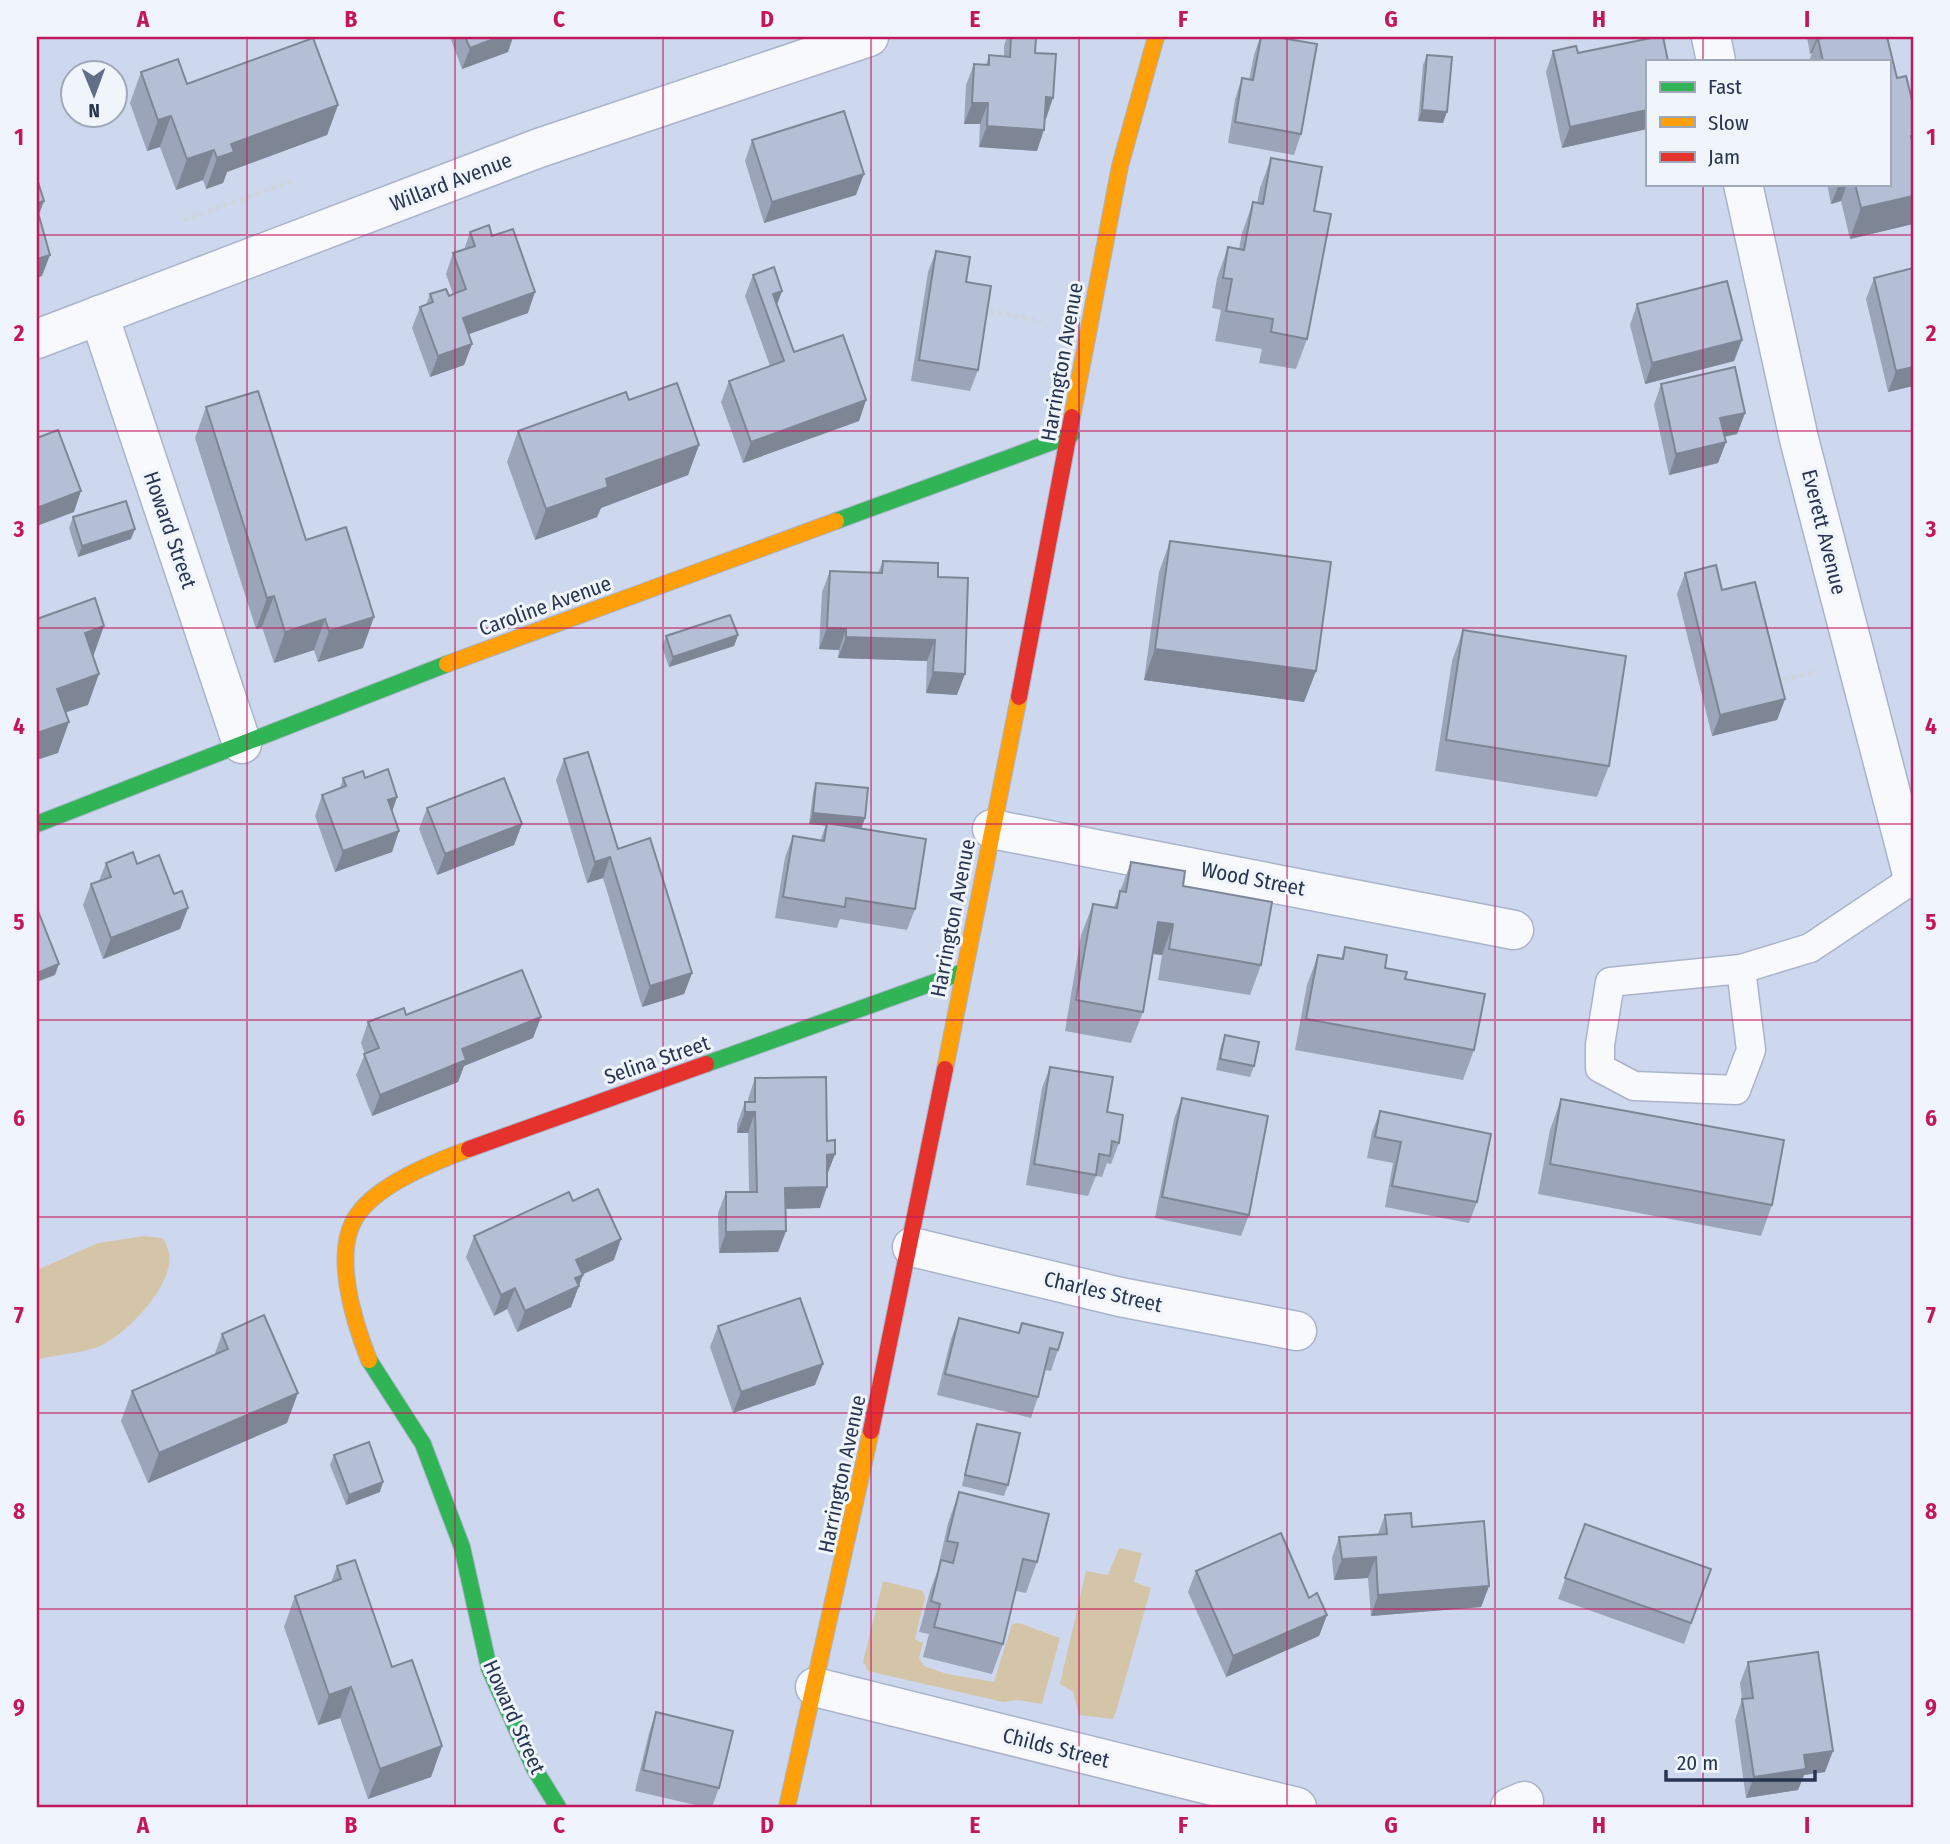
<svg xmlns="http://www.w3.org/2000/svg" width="1950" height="1844" font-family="'Fira Sans Condensed',sans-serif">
<rect width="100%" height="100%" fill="#cdd8ef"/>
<!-- green -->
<g fill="#d4c5a8">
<path d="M144 1236 163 1238C165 1242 168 1248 169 1253 175 1285 125 1336 98 1347 86 1352 55 1355 40 1359L37 1364V1270L98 1243Z"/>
<polygon points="1119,1548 1142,1553 1134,1582 1151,1588 1116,1712 1113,1719 1079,1715 1073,1692 1060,1684 1086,1571 1108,1575"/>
<polygon points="883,1581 923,1591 925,1598 915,1639 923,1643 919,1658 924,1666 947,1674 994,1682 1012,1624 1019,1623 1060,1638 1042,1704 1018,1700 1003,1702 868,1671 863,1662"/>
</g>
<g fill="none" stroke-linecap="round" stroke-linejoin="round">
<defs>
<polyline id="lane" points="1741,969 1751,1050 1736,1090 1634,1086 1600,1068 1600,1045 1610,982 1741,969 1810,948 1913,879"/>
<g id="street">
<polyline points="1711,37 1716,61"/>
<polyline points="1743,184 1799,439 1913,878"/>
<polyline points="99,315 242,744"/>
<polyline points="37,339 539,148 869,37"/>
<polyline points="992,829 1514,930"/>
<polyline points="912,1247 1120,1297 1297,1331"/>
<polyline points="815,1687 1297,1807"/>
<polyline points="1510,1807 1524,1801"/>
</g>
<g id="fast">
<polyline points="836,521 1071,435"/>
<polyline points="37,824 447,664"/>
<polyline points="706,1064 963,972"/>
<polyline points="369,1360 423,1444 462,1547 489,1668 534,1768 558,1807"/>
</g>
<g id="slow">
<polyline points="1072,417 1120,166 1156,37"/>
<polyline points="447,664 836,521"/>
<polyline points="945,1069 1019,697"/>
<path d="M369 1360C354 1322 331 1251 358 1214 380 1183 435 1162 469 1149"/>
<polyline points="787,1807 871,1431"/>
</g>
<g id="jam">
<polyline points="1019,697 1072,417"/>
<polyline points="469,1149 706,1064"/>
<polyline points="871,1431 945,1069"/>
</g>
</defs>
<!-- lane casing -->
<use href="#lane" stroke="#a9b4cb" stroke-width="31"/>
<!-- street casing -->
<use href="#street" stroke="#a9b4cb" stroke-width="41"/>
<!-- fast casing -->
<use href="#fast" stroke="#a9b4cb" stroke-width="18"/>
<!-- slow casing -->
<use href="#slow" stroke="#a9b4cb" stroke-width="18"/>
<!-- jam casing -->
<use href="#jam" stroke="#a9b4cb" stroke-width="18"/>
<!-- path -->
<g stroke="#d0d4db" stroke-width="4.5" stroke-dasharray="5 3.5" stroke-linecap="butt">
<polyline points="1568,37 1573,52"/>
<polyline points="183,220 296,180"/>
<polyline points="989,311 1042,321"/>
<polyline points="1775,682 1814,672"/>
</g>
<!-- lane -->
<use href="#lane" stroke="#f8f9fd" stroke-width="28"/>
<!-- street -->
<use href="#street" stroke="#f8f9fd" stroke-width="38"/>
<!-- fast -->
<use href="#fast" stroke="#30b455" stroke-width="16"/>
<!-- slow -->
<use href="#slow" stroke="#ff9f0a" stroke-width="16"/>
<!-- jam -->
<use href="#jam" stroke="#e5322d" stroke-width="16"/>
</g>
<!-- wall -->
<g fill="#9ba4b8">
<polygon points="450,37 513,37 508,52 462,69"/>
<polygon points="1007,37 1036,37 1035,53 1046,119 1045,119 1037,151 979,147 980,124 964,124 966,85 974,64 986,65 989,55 1004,56 1004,46"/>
<polygon points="1260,37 1301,134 1294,155 1228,143 1235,99 1242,78 1249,80 1254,55"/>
<polygon points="1807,37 1887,37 1897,78 1913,104 1913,224 1850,239 1841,201 1831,204 1827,184 1889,184 1889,61 1809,61 1812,53 1810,54"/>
<polygon points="1553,51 1647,61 1647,129 1562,148 1546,72"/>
<polygon points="1427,55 1443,123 1418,121 1423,65"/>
<polygon points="141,72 187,84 338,105 327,135 227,172 223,183 206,189 203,180 176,190 160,147 147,151 130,103"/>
<polygon points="752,140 856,195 764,223 745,161"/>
<polygon points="1271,158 1314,211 1307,339 1296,369 1259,363 1262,349 1215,341 1221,310 1212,308 1217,278 1228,247 1239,249 1242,233 1253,202 1257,203 1260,188"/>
<polygon points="470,232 492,236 528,313 469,334 472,344 464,365 430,377 412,328 420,307 426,305 430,294 449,296 453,294 446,274 453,253 464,250"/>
<polygon points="936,251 966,282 978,370 970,391 911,381 928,272"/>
<polygon points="1913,268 1913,386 1888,392 1866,299 1874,278"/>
<polygon points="753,275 782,291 777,305 794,352 866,400 859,421 743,463 721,402 729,381 770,366 745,296"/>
<polygon points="1637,304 1742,340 1734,361 1645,384 1630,325"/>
<polygon points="1661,384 1745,413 1737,434 1724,437 1726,442 1718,463 1669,475 1654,405"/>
<polygon points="629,400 699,445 688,475 601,508 597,517 535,540 507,462 518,431"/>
<polygon points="206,407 306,540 363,648 318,662 314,650 274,663 262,627 256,629 195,438"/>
<polygon points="1913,500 1913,518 1911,508"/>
<polygon points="73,517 131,539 78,557 69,528"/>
<polygon points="1170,541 1316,671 1304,702 1144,680 1159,572"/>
<polygon points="883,561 938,577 957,695 926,693 927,661 838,658 839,650 819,649 822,592 830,571 878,573"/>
<polygon points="1685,573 1785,699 1777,720 1712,736 1677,594"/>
<polygon points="1463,630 1609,766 1597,797 1435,771 1452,661"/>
<polygon points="738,635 734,646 669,667 662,647 666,636"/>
<polygon points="564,759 692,973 684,994 642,1007 603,878 587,883 556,780"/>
<polygon points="343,778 365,778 397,797 392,811 399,831 392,852 335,872 315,816 322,795 340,789"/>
<polygon points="816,783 865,818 861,829 915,909 907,930 840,919 837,928 775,918 785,857 793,836 820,841 826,825 809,824 813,793"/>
<polygon points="427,808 522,824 514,845 437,875 419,829"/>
<polygon points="1131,862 1183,886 1261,965 1250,995 1158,980 1162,955 1153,954 1143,1012 1131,1043 1065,1031 1081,935 1093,904 1114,907"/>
<polygon points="106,863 137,864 188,908 180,929 103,959 83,905 91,884 99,881"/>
<polygon points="1345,947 1405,979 1474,1050 1463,1080 1295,1050 1307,985 1318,955 1341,959"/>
<polygon points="406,1015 541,1017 533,1038 464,1066 458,1082 372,1116 356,1075 365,1054 361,1043 368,1022"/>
<polygon points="1225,1035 1254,1066 1250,1077 1216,1070 1221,1046"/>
<polygon points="1050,1067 1107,1112 1119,1143 1111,1164 1107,1163 1102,1177 1096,1176 1088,1196 1026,1185 1042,1088"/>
<polygon points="755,1078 827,1141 835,1154 827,1175 820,1208 786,1209 786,1231 778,1252 719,1253 718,1213 726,1192 749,1192 748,1133 737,1133 737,1124 745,1102 748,1102 748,1099"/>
<polygon points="1182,1098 1249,1215 1241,1236 1155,1218 1174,1119"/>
<polygon points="1561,1099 1772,1205 1761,1236 1538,1194 1550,1130"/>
<polygon points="1380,1111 1477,1202 1469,1223 1385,1207 1393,1163 1367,1158 1372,1132"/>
<polygon points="573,1201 614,1260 583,1274 571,1307 517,1332 507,1309 494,1316 466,1257 474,1236"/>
<polygon points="959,1318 1018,1333 1022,1323 1058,1350 1051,1371 1045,1370 1038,1397 1031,1418 937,1395 951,1339"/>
<polygon points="718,1326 823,1364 815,1385 733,1413 710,1347"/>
<polygon points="222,1334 287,1423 148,1483 121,1421 132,1391 214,1356"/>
<polygon points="977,1424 1008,1485 1004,1496 962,1486 973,1434"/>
<polygon points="334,1455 380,1492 346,1505 330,1465"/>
<polygon points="959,1492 1037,1562 1026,1593 1016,1591 1003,1644 992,1674 923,1657 929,1634 919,1632 930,1591 937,1572 948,1523"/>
<polygon points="1385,1515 1412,1527 1489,1586 1481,1607 1371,1616 1368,1578 1334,1580 1332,1558 1339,1537 1378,1534"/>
<polygon points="1585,1524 1711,1569 1684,1644 1558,1599"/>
<polygon points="337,1566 392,1667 442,1746 431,1777 368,1799 340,1718 318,1725 284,1627 295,1596 331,1583"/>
<polygon points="1196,1571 1309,1598 1327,1615 1319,1636 1226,1677 1188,1592"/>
<polygon points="1748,1662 1825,1772 1804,1775 1798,1790 1746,1798 1735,1720 1742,1699 1740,1683"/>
<polygon points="656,1712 719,1788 712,1807 704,1807 635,1791 649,1733"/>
</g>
<!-- shaded-wall -->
<g fill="#7e8696">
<polygon points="499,37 513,37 508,52 462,69 470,48"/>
<polygon points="1817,37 1886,37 1818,39 1812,53 1810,54"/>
<polygon points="1046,97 1053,98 1046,119 1038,118"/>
<polygon points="972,103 988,103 980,124 964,124"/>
<polygon points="338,105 327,135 227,172 223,183 206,189 217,158 231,144"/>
<polygon points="1422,110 1447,112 1443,123 1418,121"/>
<polygon points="1647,110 1647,129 1562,148 1570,127"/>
<polygon points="171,116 160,147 147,151 158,120"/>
<polygon points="987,126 1044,130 1037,151 979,147"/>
<polygon points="214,150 203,180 176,190 187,159"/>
<polygon points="864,174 856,195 764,223 772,202"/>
<polygon points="1839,184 1847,184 1841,201 1831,204"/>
<polygon points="1913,196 1913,224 1850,239 1861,208"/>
<polygon points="44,201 37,220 37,203"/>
<polygon points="50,255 42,276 37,278 37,259"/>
<polygon points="782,291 774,312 773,294"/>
<polygon points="535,292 528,313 455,339 463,318"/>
<polygon points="1742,340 1734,361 1645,384 1652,363"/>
<polygon points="472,344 464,365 430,377 438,356"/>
<polygon points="1913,367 1913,386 1888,392 1896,371"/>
<polygon points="866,400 859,421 743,463 751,442"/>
<polygon points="1745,413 1737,434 1712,439 1720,418"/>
<polygon points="1726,442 1718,463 1669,475 1676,454"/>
<polygon points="699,445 688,475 601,508 597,517 535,540 546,509 606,479"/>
<polygon points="81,491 74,512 37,526 37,508"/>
<polygon points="135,529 131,539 78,557 82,546"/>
<polygon points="274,596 262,627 256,629 267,598"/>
<polygon points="374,617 363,648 318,662 329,631"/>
<polygon points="325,619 314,650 274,663 285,632"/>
<polygon points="104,626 93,657 85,633"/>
<polygon points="827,628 846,629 839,650 819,649"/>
<polygon points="738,635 734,646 669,667 673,657"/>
<polygon points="846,637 935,640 927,661 838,658"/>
<polygon points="1155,649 1316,671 1304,702 1144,680"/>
<polygon points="933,672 965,674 957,695 926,693"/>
<polygon points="99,674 88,705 46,719 57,689"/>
<polygon points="1785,699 1777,720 1712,736 1720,715"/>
<polygon points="69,722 58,753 37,760 37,733"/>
<polygon points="397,797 390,818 388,800"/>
<polygon points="813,813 865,818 861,829 809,824"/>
<polygon points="522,824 514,845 437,875 445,854"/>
<polygon points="399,831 392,852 335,872 343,851"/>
<polygon points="610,857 603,878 587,883 595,862"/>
<polygon points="188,908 180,929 103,959 111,938"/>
<polygon points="1158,922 1173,924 1162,955 1147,953"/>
<polygon points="59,964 55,975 37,982 37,973"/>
<polygon points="692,973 684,994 642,1007 650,986"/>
<polygon points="541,1017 533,1038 464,1066 458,1082 372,1116 380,1095 462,1049"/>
<polygon points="745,1112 755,1112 748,1133 737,1133"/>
<polygon points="835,1154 827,1175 827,1155"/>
<polygon points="827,1187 820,1208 778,1209 785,1188"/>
<polygon points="786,1231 778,1252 719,1253 726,1232"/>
<polygon points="621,1239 614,1260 568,1281 576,1260"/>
<polygon points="583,1275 571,1307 517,1332 525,1311 575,1278"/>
<polygon points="515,1288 507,1309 494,1316 501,1295"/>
<polygon points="823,1364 815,1385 733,1413 741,1392"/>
<polygon points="298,1393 287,1423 148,1483 159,1453"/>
<polygon points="383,1482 380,1492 346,1505 349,1495"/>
<polygon points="1376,1557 1368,1578 1334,1580 1342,1559"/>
<polygon points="1489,1586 1481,1607 1371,1616 1378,1595"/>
<polygon points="1327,1615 1319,1636 1226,1677 1233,1656"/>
<polygon points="351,1687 340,1718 318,1725 329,1695"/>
<polygon points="442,1746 431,1777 368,1799 380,1769"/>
<polygon points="1833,1751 1825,1772 1804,1775 1798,1790 1746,1798 1754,1777 1804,1755"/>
</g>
<!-- building -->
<g fill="#b4bfd6" stroke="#7e8696" stroke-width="2">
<polygon points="465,37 499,37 470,48"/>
<polygon points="1011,37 1036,37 1035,53 1056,54 1053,98 1046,97 1044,130 987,126 988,103 972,103 974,64 989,65 989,55 1010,57"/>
<polygon points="1261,37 1276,37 1317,44 1301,134 1235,122 1242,78 1253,80"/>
<polygon points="1656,37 1663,37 1668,61 1647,61 1647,110 1570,127 1553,51 1576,46 1578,53"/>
<polygon points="1826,37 1887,37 1897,78 1906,76 1913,104 1913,135 1911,136 1913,146 1913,196 1861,208 1855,184 1889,184 1889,61 1823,61 1818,39"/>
<polygon points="313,38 338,105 231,144 234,152 217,158 214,150 187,159 171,116 158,120 141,72 178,59 187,84"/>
<polygon points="1427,55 1452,57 1447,112 1422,110"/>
<polygon points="844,111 864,174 772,202 752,140"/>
<polygon points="1271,158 1322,167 1314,211 1331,214 1307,339 1271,332 1273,319 1226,311 1232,279 1223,278 1228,247 1244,250 1253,202 1263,204"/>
<polygon points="37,179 44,201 37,203"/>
<polygon points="37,209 50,255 37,259"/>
<polygon points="489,225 492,236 513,229 535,292 463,318 472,344 438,356 420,307 433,302 430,294 446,289 449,296 466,289 453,253 475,246 470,232"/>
<polygon points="936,251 970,257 966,282 991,286 978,370 919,360"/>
<polygon points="774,267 782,291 773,294 794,352 843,335 866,400 751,442 729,381 784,361 753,275"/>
<polygon points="1913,268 1913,367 1896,371 1874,278"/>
<polygon points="1727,281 1742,340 1652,363 1637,304"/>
<polygon points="1735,367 1745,413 1720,418 1726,442 1676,454 1661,384"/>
<polygon points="677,383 699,445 606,479 608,487 546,509 518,431 626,392 629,400"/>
<polygon points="258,391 306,540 346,527 374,617 329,631 325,619 285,632 274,596 267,598 206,407"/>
<polygon points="58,430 81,491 37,508 37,438"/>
<polygon points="126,501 135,529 82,546 73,517"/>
<polygon points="1170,541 1331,562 1316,671 1155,649"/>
<polygon points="883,561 938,563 938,577 968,578 965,674 933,672 935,640 846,637 846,629 827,628 830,571 882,573"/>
<polygon points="1716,565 1722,590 1755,582 1785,699 1720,715 1685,573"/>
<polygon points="95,598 104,626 85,633 99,674 57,689 69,722 37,733 37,619"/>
<polygon points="730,615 738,635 673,657 666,636"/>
<polygon points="1463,630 1626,656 1609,766 1446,740"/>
<polygon points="588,752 618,849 650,838 692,973 650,986 610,857 595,862 564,759"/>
<polygon points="388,769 397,797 388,800 399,831 343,851 322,795 346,786 343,778 363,771 365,778"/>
<polygon points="504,778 522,824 445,854 427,808"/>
<polygon points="816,783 868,788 865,818 813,813"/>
<polygon points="827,823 926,839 915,909 846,898 845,907 783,897 793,836 824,841"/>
<polygon points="133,852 137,864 159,855 174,894 182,891 188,908 111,938 91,884 111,877 106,863"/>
<polygon points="1131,862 1185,871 1183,886 1272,902 1261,965 1169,949 1173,924 1158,922 1143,1012 1076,1000 1093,904 1117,908 1120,891 1126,892"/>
<polygon points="38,911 59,964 37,973 37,912"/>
<polygon points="1345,947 1387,955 1385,968 1407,972 1405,979 1485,994 1474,1050 1306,1019 1318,955 1343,959"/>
<polygon points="522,970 541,1017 462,1049 466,1060 380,1095 364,1054 379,1048 368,1022 404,1008 406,1015"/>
<polygon points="1225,1035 1259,1042 1254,1066 1220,1059"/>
<polygon points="1050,1067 1113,1077 1107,1112 1123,1115 1119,1143 1112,1141 1110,1156 1099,1154 1096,1175 1034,1164"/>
<polygon points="826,1077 827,1141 835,1140 835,1154 827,1155 827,1187 785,1188 786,1231 726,1232 726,1192 757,1192 755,1112 745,1112 745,1102 755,1102 755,1078"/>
<polygon points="1182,1098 1268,1116 1249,1215 1162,1197"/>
<polygon points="1561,1099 1784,1140 1772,1205 1550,1164"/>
<polygon points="1380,1111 1491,1134 1477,1202 1392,1186 1401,1142 1375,1137"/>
<polygon points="598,1189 621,1239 576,1260 583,1275 575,1278 579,1286 525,1311 515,1288 501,1295 474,1236 569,1192 573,1201"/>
<polygon points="800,1298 823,1364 741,1392 718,1326"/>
<polygon points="264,1315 298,1393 159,1453 132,1391 228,1349 222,1334"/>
<polygon points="959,1318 1019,1333 1022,1323 1063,1333 1058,1350 1050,1348 1038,1397 945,1374"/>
<polygon points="977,1424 1020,1433 1008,1485 965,1475"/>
<polygon points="369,1442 383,1482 349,1495 334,1455"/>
<polygon points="959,1492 1049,1514 1037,1562 1023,1559 1003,1644 934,1627 940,1604 931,1601 941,1560 953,1563 958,1543 947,1541"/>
<polygon points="1411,1513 1412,1527 1484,1521 1489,1586 1378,1595 1376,1557 1342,1559 1339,1537 1387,1534 1385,1515"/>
<polygon points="1585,1524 1711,1569 1691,1623 1565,1578"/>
<polygon points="1281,1533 1309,1598 1317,1593 1327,1615 1233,1656 1196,1571"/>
<polygon points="355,1560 392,1667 412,1660 442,1746 380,1769 351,1687 329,1695 295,1596 341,1579 337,1566"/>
<polygon points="1818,1652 1833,1751 1804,1755 1806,1769 1754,1777 1742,1699 1753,1698 1748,1662"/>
<polygon points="656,1712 733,1731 719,1788 643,1770"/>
</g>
<!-- grid -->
<path fill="none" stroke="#c2185b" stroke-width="2" stroke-opacity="0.55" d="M247 37V1807M455 37V1807M663 37V1807M871 37V1807M1079 37V1807M1287 37V1807M1495 37V1807M1703 37V61M1703 184V1807M37 235H1913M37 431H1913M37 628H1913M37 824H1913M37 1020H1913M37 1217H1913M37 1413H1913M37 1609H1913"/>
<g text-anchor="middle" stroke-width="6" stroke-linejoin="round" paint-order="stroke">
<!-- street labels -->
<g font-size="21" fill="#283551" stroke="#f0f4fb">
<text transform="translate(451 182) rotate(-21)" y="7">Willard Avenue</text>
<text transform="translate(1062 362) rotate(-80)" y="7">Harrington Avenue</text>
<text transform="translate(170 530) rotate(71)" y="7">Howard Street</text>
<text transform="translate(1824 532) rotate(76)" y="7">Everett Avenue</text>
<text transform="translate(545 606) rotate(-20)" y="7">Caroline Avenue</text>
<text transform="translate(1253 879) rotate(11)" y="7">Wood Street</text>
<text transform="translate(953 918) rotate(-79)" y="7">Harrington Avenue</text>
<text transform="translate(657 1060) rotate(-19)" y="7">Selina Street</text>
<text transform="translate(1103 1292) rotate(13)" y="7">Charles Street</text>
<text transform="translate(842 1474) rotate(-78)" y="7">Harrington Avenue</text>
<text transform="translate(514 1717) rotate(66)" y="7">Howard Street</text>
<text transform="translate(1056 1748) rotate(14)" y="7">Childs Street</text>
</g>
</g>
<!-- border -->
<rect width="1950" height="1844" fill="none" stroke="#f0f4fb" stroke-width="77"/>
<!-- legend -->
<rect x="1646" y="60" width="245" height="126" fill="#f0f4fb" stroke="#a0a8b7" stroke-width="2"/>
<rect x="1660" y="82" width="35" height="10" fill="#30b455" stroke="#a0a8b7" stroke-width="2"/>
<text x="1708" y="94" font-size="21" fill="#283551">Fast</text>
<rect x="1660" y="117" width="35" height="10" fill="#ff9f0a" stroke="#a0a8b7" stroke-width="2"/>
<text x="1708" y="130" font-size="21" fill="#283551">Slow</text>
<rect x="1660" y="152" width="35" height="10" fill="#e5322d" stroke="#a0a8b7" stroke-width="2"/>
<text x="1708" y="164" font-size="21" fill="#283551">Jam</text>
<!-- north arrow -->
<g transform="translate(94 94) rotate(179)"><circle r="33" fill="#f0f4fb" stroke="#a0a8b7" stroke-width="2"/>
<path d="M0-5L12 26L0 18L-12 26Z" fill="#626e88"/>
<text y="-10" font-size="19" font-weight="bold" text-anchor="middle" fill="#283551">N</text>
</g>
<!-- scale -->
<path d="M1666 1770v10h149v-10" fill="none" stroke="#283551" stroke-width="3.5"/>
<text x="1677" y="1770" font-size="21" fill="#283551" stroke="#f0f4fb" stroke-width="5" paint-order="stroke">20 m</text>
<rect x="38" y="38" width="1874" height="1768" fill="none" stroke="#c2185b" stroke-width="2.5"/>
<g font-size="23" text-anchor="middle" font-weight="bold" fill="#c2185b">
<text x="143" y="27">A</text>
<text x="351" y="27">B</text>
<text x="559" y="27">C</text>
<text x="767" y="27">D</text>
<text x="975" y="27">E</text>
<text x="1183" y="27">F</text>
<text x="1391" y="27">G</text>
<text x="1599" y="27">H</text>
<text x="1807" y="27">I</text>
<text x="19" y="145">1</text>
<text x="1931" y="145">1</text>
<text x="19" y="341">2</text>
<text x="1931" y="341">2</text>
<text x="19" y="537">3</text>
<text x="1931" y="537">3</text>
<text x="19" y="734">4</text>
<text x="1931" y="734">4</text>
<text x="19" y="930">5</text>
<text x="1931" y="930">5</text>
<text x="19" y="1126">6</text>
<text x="1931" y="1126">6</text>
<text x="19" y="1323">7</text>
<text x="1931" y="1323">7</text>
<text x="19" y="1519">8</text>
<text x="1931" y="1519">8</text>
<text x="19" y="1715">9</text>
<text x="1931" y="1715">9</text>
<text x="143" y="1833">A</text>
<text x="351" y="1833">B</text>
<text x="559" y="1833">C</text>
<text x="767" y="1833">D</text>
<text x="975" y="1833">E</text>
<text x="1183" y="1833">F</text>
<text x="1391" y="1833">G</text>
<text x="1599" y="1833">H</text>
<text x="1807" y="1833">I</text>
</g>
</svg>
